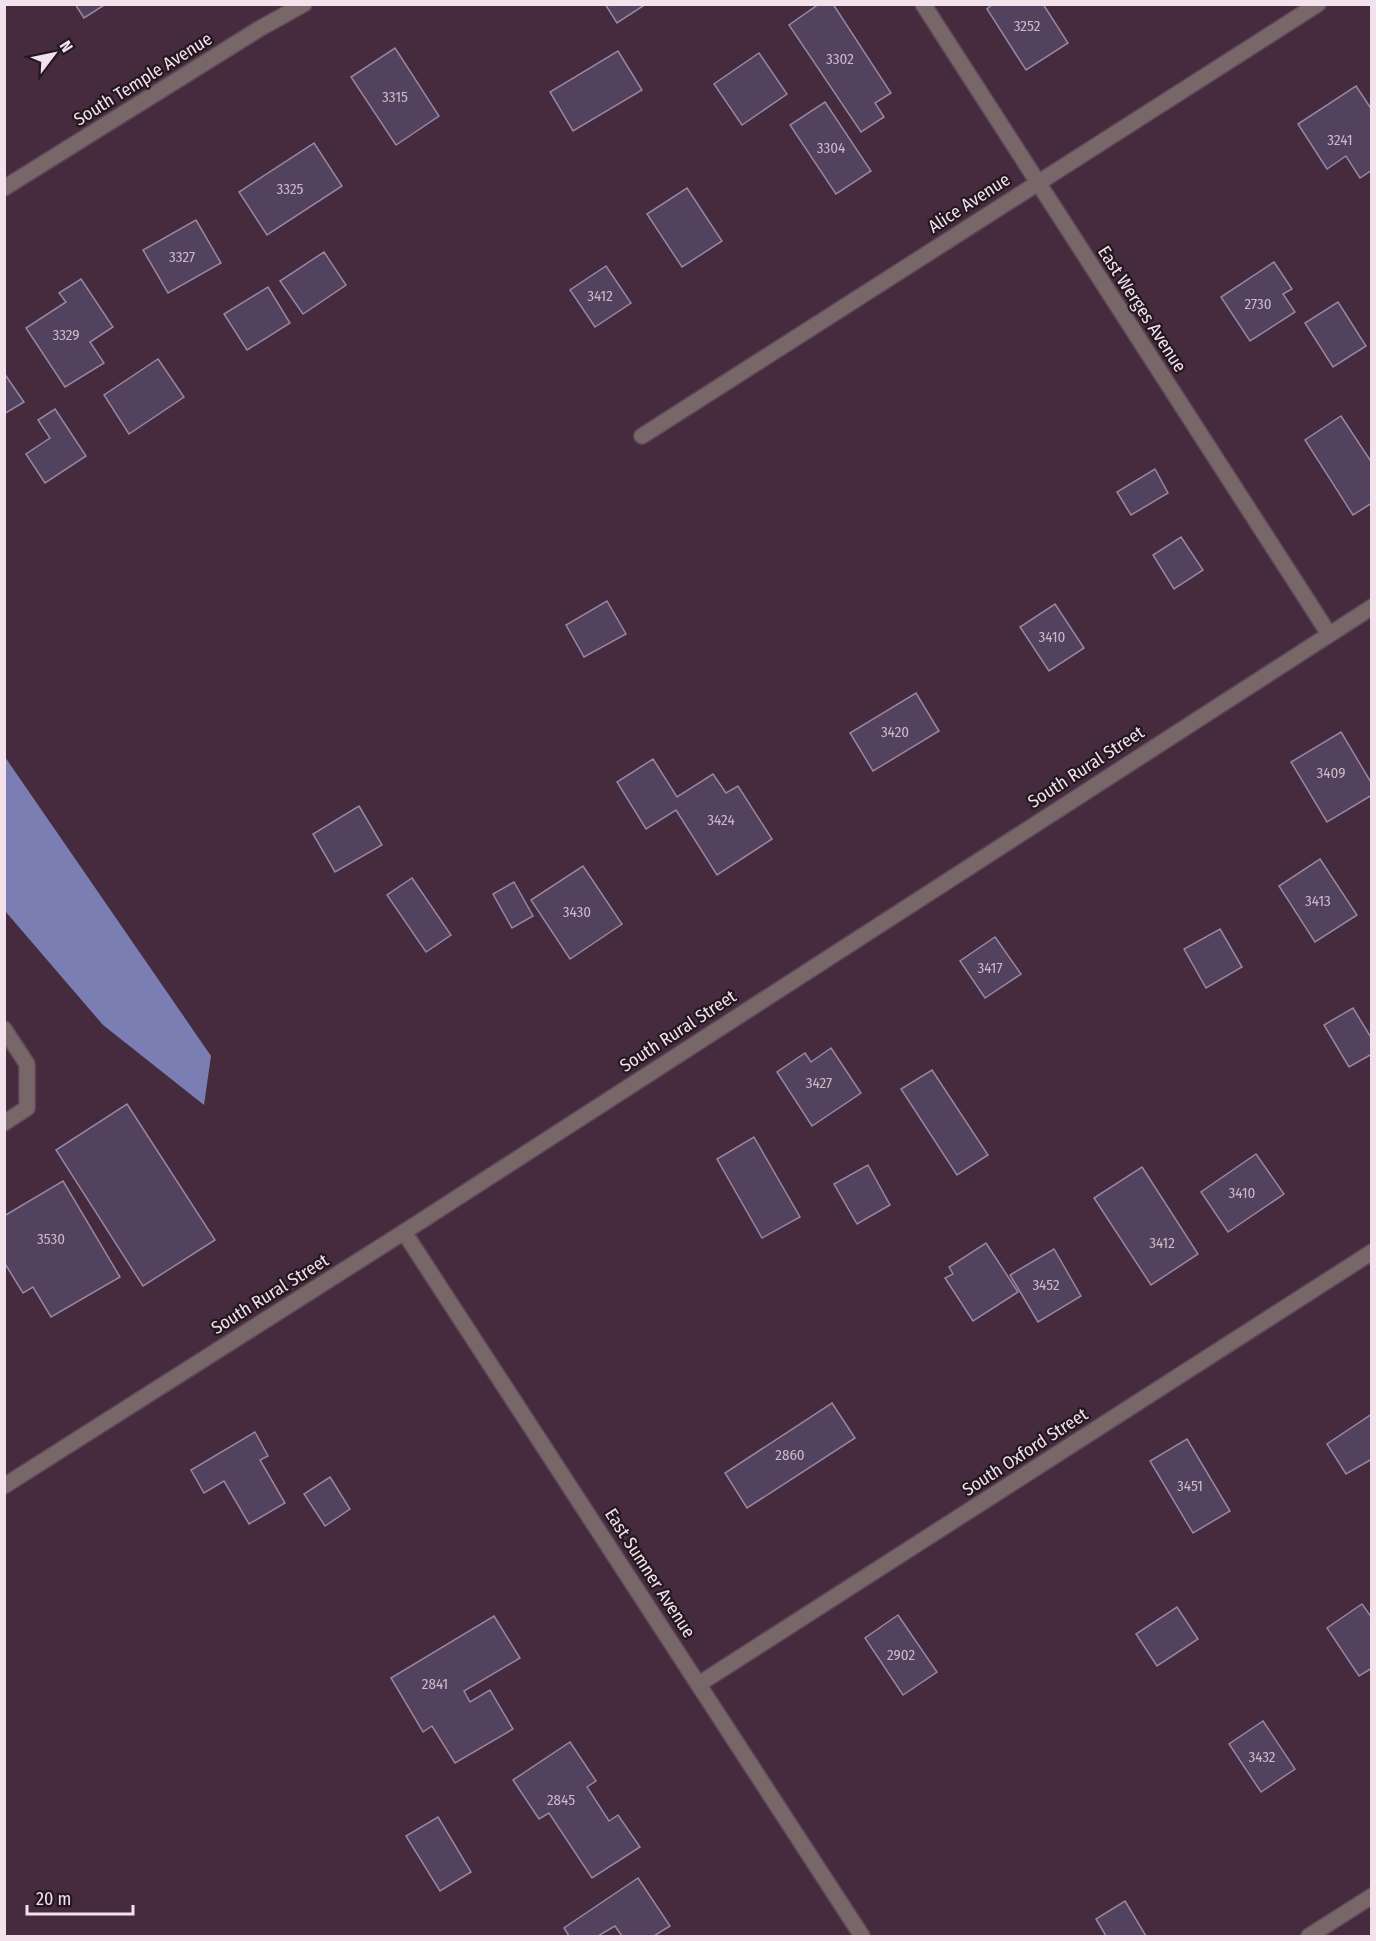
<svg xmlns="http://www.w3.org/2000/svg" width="1376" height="1941" font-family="'Fira Sans Condensed',sans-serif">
<rect width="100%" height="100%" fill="#452b3d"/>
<!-- water -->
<polygon fill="#7b7eb3" points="5,757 211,1056 204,1105 103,1025 5,911"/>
<!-- building -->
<g fill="#52425d" stroke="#9786a4" stroke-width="1.5">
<polygon points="75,4 106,4 84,18"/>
<polygon points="605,4 646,4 617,23"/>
<polygon points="819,4 833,4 891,93 875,103 884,117 861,132 789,25"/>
<polygon points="993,4 1043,4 1068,43 1026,70 987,9"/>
<polygon points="395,48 439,116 396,145 351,77"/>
<polygon points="618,51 642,90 573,131 550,92"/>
<polygon points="759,53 787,94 742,125 714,84"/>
<polygon points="1356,86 1372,110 1372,170 1360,178 1346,156 1327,169 1298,124"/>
<polygon points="825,102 871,171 836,194 790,125"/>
<polygon points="314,143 342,186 267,235 239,192"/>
<polygon points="687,188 722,241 682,267 647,214"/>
<polygon points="196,220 221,263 168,293 143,250"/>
<polygon points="324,252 346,285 303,314 280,281"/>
<polygon points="1274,262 1292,289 1283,294 1295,312 1250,341 1221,297"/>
<polygon points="606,266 631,303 595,327 570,290"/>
<polygon points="81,279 113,327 90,342 104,363 65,387 26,328 66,302 59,293"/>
<polygon points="268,287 290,323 247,350 224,314"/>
<polygon points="1338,302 1366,346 1333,367 1305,323"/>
<polygon points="158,359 184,397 129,434 104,395"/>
<polygon points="4,373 24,402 4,414"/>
<polygon points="55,409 86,456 45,483 26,454 50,438 38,420"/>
<polygon points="1341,416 1372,463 1372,503 1353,515 1305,440"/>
<polygon points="1155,469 1168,493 1131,515 1117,492"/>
<polygon points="1181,537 1203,570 1174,589 1153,555"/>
<polygon points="607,601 626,634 584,657 566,625"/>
<polygon points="1055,604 1084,648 1049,671 1020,627"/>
<polygon points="916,693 939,731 873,771 850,733"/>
<polygon points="1341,732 1372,784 1372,795 1327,822 1291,762"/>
<polygon points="653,759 677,797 713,774 726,793 738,786 772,839 717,875 676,810 646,829 617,782"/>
<polygon points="359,806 382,845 335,872 313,834"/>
<polygon points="1320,859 1357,915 1315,942 1279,886"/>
<polygon points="583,866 622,924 570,959 531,900"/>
<polygon points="412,878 451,935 426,952 387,895"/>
<polygon points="514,882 533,916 512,928 493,894"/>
<polygon points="1220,929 1242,967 1206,988 1184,949"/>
<polygon points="995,937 1021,974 985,998 960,961"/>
<polygon points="1353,1008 1372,1039 1372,1054 1349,1067 1324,1025"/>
<polygon points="831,1048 861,1093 812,1126 777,1072 805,1053 811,1062"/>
<polygon points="932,1070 988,1155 957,1175 901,1089"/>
<polygon points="127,1104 215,1240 143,1286 56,1150"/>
<polygon points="754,1137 800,1217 762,1238 717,1159"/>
<polygon points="1256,1154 1284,1194 1228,1232 1201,1192"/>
<polygon points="868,1165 890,1205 857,1224 834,1184"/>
<polygon points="1142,1167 1198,1254 1151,1285 1094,1198"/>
<polygon points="63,1181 120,1277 51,1317 33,1287 23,1293 4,1262 4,1216"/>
<polygon points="986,1243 1018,1292 973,1321 945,1278 953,1274 949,1267"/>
<polygon points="1054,1249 1081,1296 1038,1322 1010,1275"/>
<polygon points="832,1403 855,1438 747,1508 725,1473"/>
<polygon points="1372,1414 1372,1459 1346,1474 1327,1444"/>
<polygon points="255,1432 268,1456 260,1460 285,1503 249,1524 224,1481 204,1493 191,1470"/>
<polygon points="1187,1439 1230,1511 1193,1533 1150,1461"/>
<polygon points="330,1477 350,1509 325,1526 304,1494"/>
<polygon points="1362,1604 1372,1618 1372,1668 1359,1676 1327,1628"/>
<polygon points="1177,1607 1198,1639 1157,1666 1136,1634"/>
<polygon points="898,1615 937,1672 903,1695 865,1638"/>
<polygon points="494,1616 520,1658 464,1691 470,1702 490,1690 513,1729 455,1763 432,1726 423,1732 391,1678"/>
<polygon points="1263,1721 1295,1769 1261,1792 1229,1744"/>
<polygon points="570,1742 596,1781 587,1787 609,1821 618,1815 640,1847 592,1878 549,1813 539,1819 513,1780"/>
<polygon points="438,1817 471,1872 440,1891 406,1836"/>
<polygon points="638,1878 670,1926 654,1936 622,1936 615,1926 598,1936 569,1936 564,1928"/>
<polygon points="1125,1901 1146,1936 1106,1936 1096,1919"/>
</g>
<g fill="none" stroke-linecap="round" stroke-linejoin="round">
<defs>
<polyline id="service" points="4,1029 27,1064 27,1108 4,1123"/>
<g id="minor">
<polyline points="923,4 1329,634"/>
<polyline points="4,188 259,29 304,4"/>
<polyline points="642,436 1318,4"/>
<polyline points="404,1232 862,1936"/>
<polyline points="4,1486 404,1232 1372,607"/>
<polyline points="699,1684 1372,1252"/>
<polyline points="1309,1936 1372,1896"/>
</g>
</defs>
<!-- service casing -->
<use href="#service" stroke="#614859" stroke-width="18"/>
<!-- minor casing -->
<use href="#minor" stroke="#614859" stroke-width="18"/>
<!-- service -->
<use href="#service" stroke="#786769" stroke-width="15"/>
<!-- minor -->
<use href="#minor" stroke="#786769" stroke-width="15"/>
</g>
<g text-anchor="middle" stroke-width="4.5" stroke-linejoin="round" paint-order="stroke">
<!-- number labels -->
<g font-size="15" fill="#cbb9c8">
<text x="1027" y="31">3252</text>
<text x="840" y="64">3302</text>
<text x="395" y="102">3315</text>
<text x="1340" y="145">3241</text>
<text x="831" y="153">3304</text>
<text x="290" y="194">3325</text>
<text x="182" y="262">3327</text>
<text x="600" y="301">3412</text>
<text x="1258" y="309">2730</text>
<text x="66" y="340">3329</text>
<text x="1052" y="642">3410</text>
<text x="895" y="737">3420</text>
<text x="1331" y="778">3409</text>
<text x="721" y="825">3424</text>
<text x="1318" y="906">3413</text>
<text x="577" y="917">3430</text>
<text x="990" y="973">3417</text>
<text x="819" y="1088">3427</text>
<text x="1242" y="1198">3410</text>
<text x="51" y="1244">3530</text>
<text x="1162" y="1248">3412</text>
<text x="1046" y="1290">3452</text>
<text x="790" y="1460">2860</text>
<text x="1190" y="1491">3451</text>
<text x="901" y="1660">2902</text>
<text x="435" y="1689">2841</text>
<text x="1262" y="1762">3432</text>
<text x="561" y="1805">2845</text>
</g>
<!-- street labels -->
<g font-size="18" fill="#f3e1ec" stroke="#241820">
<text transform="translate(143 79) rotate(-32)" y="6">South Temple Avenue</text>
<text transform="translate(969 203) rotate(-33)" y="6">Alice Avenue</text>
<text transform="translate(1142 309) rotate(57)" y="6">East Werges Avenue</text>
<text transform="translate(1086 767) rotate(-33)" y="6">South Rural Street</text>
<text transform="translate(678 1031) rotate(-33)" y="6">South Rural Street</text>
<text transform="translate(270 1294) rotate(-32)" y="6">South Rural Street</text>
<text transform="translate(1025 1452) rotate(-33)" y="6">South Oxford Street</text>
<text transform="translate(650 1573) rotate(57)" y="6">East Sumner Avenue</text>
</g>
</g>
<!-- border -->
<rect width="1376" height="1941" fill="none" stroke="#f3e1ec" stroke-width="12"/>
<!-- north arrow -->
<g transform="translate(54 54) rotate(58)" stroke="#241820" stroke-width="4.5" paint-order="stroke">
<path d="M0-4.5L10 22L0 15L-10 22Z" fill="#f3e1ec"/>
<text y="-9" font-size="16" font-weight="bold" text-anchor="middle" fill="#f3e1ec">N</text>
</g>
<!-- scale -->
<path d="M27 1905v9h106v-9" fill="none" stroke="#f3e1ec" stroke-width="3"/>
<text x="36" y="1905" font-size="18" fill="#f3e1ec" stroke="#241820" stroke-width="4.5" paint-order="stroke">20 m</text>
</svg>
